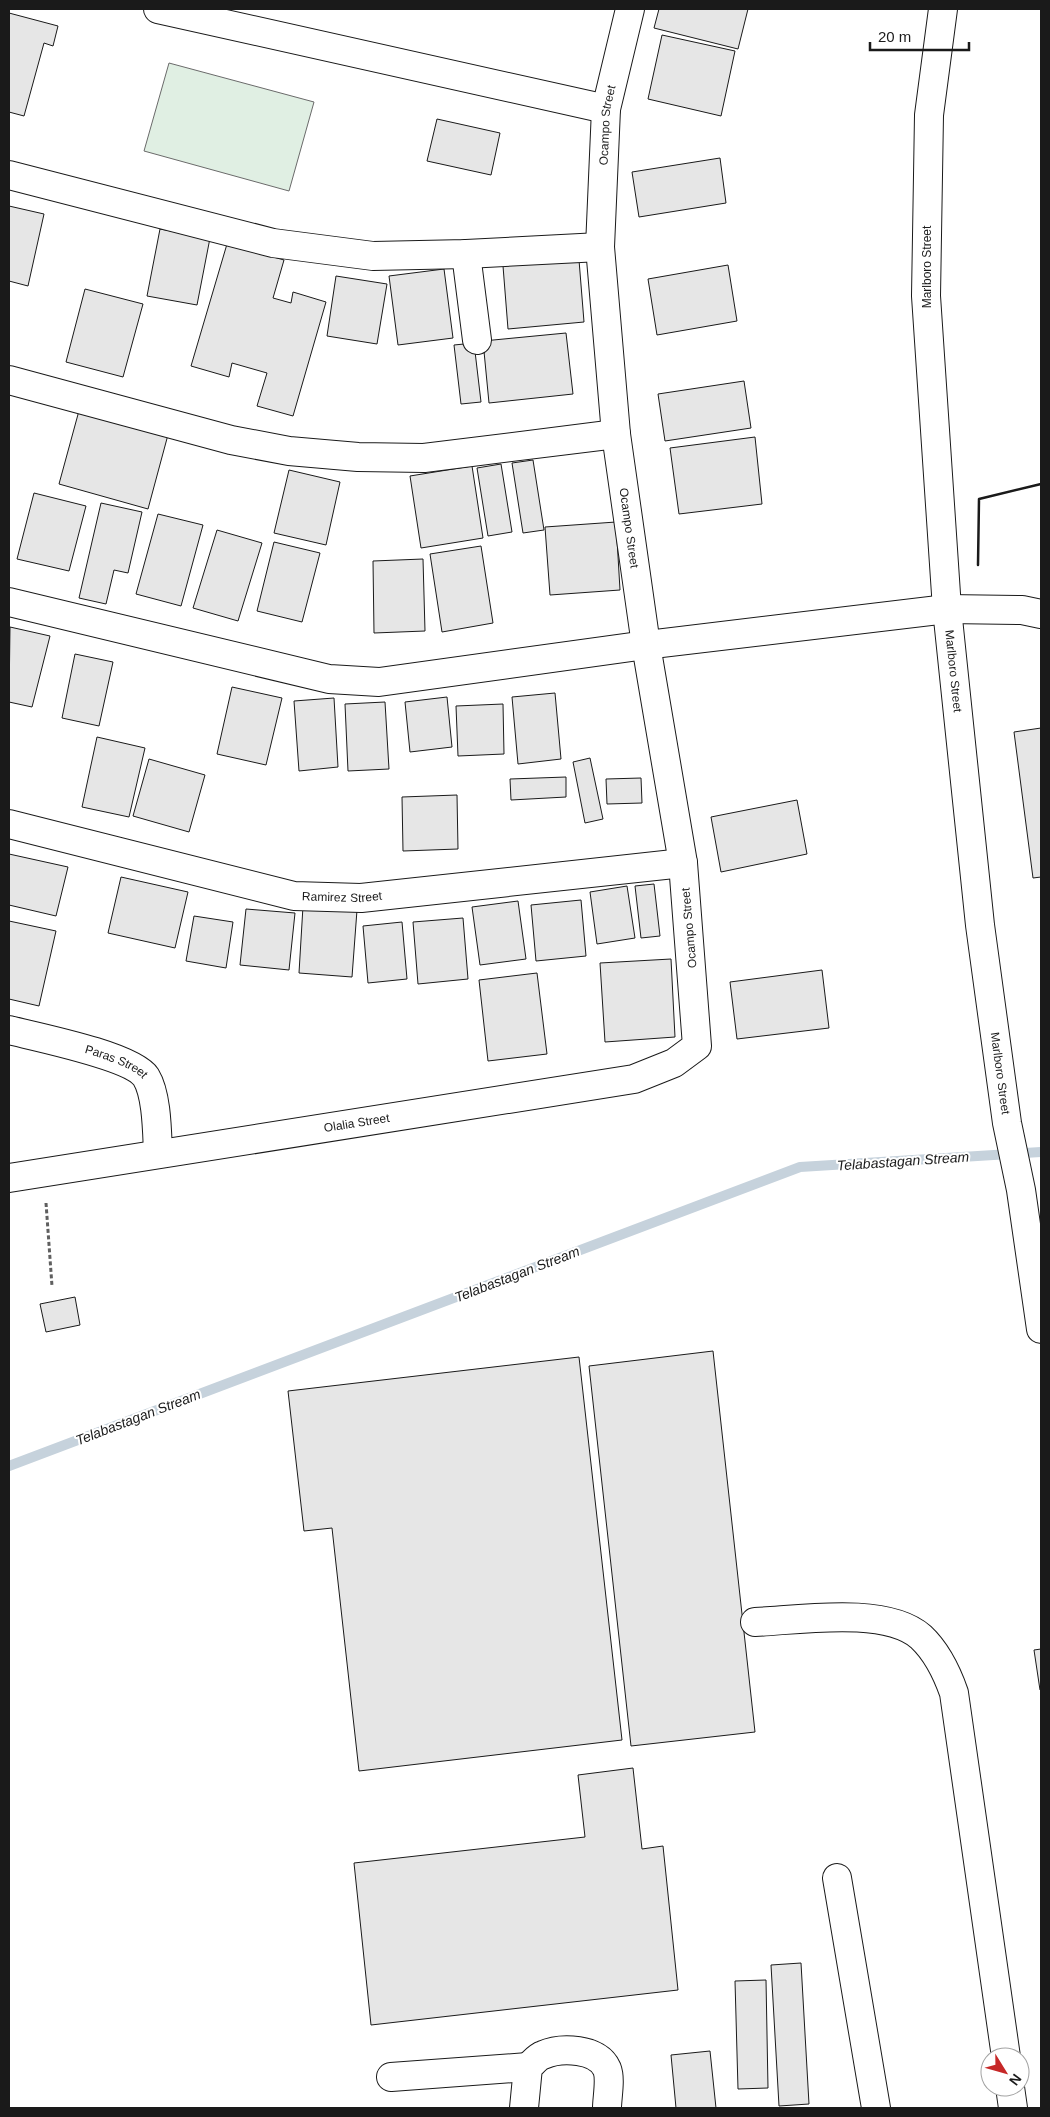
<svg xmlns="http://www.w3.org/2000/svg" width="1050" height="2117" font-family="Helvetica,sans-serif">
<rect width="100%" height="100%" fill="#fff"/>
<!-- green -->
<polygon fill="#e0efe3" stroke="#6a6a6a" points="169,63 314,102 289,191 144,151"/>
<g fill="none" stroke-linecap="round" stroke-linejoin="round">
<!-- stream -->
<polyline stroke="#c6d2dc" stroke-width="10" points="9,1466 800,1167 1041,1152"/>
</g>
<!-- building -->
<g fill="#e6e6e6" stroke="#1a1a1a">
<polygon points="659,9 748,9 738,49 654,28"/>
<polygon points="9,13 58,26 53,46 44,43 24,116 9,112"/>
<polygon points="662,35 735,51 721,116 648,99"/>
<polygon points="437,119 500,133 491,175 427,161"/>
<polygon points="720,158 726,203 639,217 632,172"/>
<polygon points="9,206 44,214 28,286 9,281"/>
<polygon points="160,229 210,238 197,305 147,296"/>
<polygon points="227,244 284,260 273,298 291,303 293,292 326,302 293,416 257,406 267,373 232,363 229,377 191,366"/>
<polygon points="579,260 584,322 508,329 503,266"/>
<polygon points="728,265 737,321 657,335 648,279"/>
<polygon points="444,269 453,338 398,345 389,276"/>
<polygon points="336,276 387,284 377,344 327,336"/>
<polygon points="85,289 143,304 123,377 66,362"/>
<polygon points="566,333 573,394 489,403 483,341"/>
<polygon points="474,343 481,402 461,404 454,345"/>
<polygon points="744,381 751,428 665,441 658,394"/>
<polygon points="80,407 169,431 148,509 59,484"/>
<polygon points="755,437 762,504 679,514 670,448"/>
<polygon points="533,460 544,530 523,533 512,463"/>
<polygon points="501,464 512,532 488,536 477,468"/>
<polygon points="472,466 483,538 421,548 410,476"/>
<polygon points="289,470 340,482 326,545 274,533"/>
<polygon points="34,493 86,506 69,571 17,559"/>
<polygon points="101,503 142,512 128,573 114,570 106,604 79,598"/>
<polygon points="158,514 203,525 181,606 136,594"/>
<polygon points="616,522 620,590 550,595 545,527"/>
<polygon points="217,530 262,543 238,621 193,608"/>
<polygon points="274,542 320,553 302,622 257,611"/>
<polygon points="481,546 493,623 442,632 430,554"/>
<polygon points="423,559 425,631 374,633 373,561"/>
<polygon points="10,627 50,636 32,707 9,702"/>
<polygon points="75,654 113,662 99,726 62,718"/>
<polygon points="232,687 282,698 266,765 217,754"/>
<polygon points="555,693 561,759 518,764 512,697"/>
<polygon points="447,697 452,747 410,752 405,702"/>
<polygon points="334,698 338,767 299,771 294,701"/>
<polygon points="385,702 389,769 348,771 345,704"/>
<polygon points="503,704 504,754 458,756 456,706"/>
<polygon points="1041,728 1041,877 1033,878 1014,732"/>
<polygon points="97,737 145,748 129,817 82,807"/>
<polygon points="590,758 603,819 585,823 573,762"/>
<polygon points="149,759 205,775 189,832 133,816"/>
<polygon points="566,777 566,797 511,800 510,779"/>
<polygon points="641,778 642,803 607,804 606,779"/>
<polygon points="457,795 458,849 403,851 402,797"/>
<polygon points="797,800 807,854 721,872 711,817"/>
<polygon points="9,854 68,867 56,916 9,905"/>
<polygon points="121,877 188,892 175,948 108,933"/>
<polygon points="654,884 660,936 641,938 635,886"/>
<polygon points="627,886 635,938 597,944 590,892"/>
<polygon points="581,900 586,956 536,961 531,905"/>
<polygon points="518,901 526,959 480,965 472,907"/>
<polygon points="303,906 357,910 352,977 299,973"/>
<polygon points="246,909 295,913 289,970 240,965"/>
<polygon points="194,916 233,922 226,968 186,961"/>
<polygon points="463,918 468,979 418,984 413,922"/>
<polygon points="9,921 56,931 39,1006 9,999"/>
<polygon points="402,922 407,979 368,983 363,926"/>
<polygon points="671,959 675,1037 605,1042 600,963"/>
<polygon points="822,970 829,1028 737,1039 730,982"/>
<polygon points="537,973 547,1054 488,1061 479,980"/>
<polygon points="75,1297 80,1325 46,1332 40,1304"/>
<polygon points="713,1351 755,1732 631,1746 589,1366"/>
<polygon points="579,1357 622,1740 359,1771 332,1528 304,1531 288,1391"/>
<polygon points="1041,1649 1041,1690 1040,1690 1034,1650"/>
<polygon points="633,1768 642,1849 663,1846 678,1990 371,2025 354,1863 585,1837 578,1775"/>
<polygon points="801,1963 809,2104 779,2106 771,1965"/>
<polygon points="766,1980 768,2088 738,2089 735,1981"/>
<polygon points="710,2051 716,2108 676,2108 671,2055"/>
</g>
<g fill="none" stroke-linecap="round" stroke-linejoin="round">
<defs>
<g id="minor">
<polyline points="158,9 606,109"/>
<path id="s1" d="M943 9 929 115 926 296 947 609 980 925 1007 1123 1021 1190 1041 1329"/>
<polyline points="9,175 273,243 373,256 466,254 600,247"/>
<polyline points="466,254 477,340"/>
<polyline points="9,380 231,440 289,451 358,457 424,458 616,434"/>
<polyline points="9,602 329,679 379,682 646,645 947,609 1022,610 1041,614"/>
<path id="s2" d="M9 824 294 896 361 898 683 863"/>
<path id="s3" d="M9 1030C37 1037 132 1056 146 1077 157 1095 157 1132 158 1153"/>
<path id="s4" d="M9 1178 634 1079 674 1063 697 1046 683 863 646 645 616 434 600 247 606 109 630 9"/>
<path d="M755 1622C799 1620 886 1606 921 1637 937 1652 947 1673 954 1693L1006 2057"/>
<polyline points="837,1878 876,2108"/>
<polyline points="391,2077 528,2067"/>
<polyline points="1010,2087 1013,2108"/>
<path d="M524 2108 528 2067C533 2063 537 2057 543 2055 561 2047 598 2048 607 2069 611 2079 607 2098 607 2108"/>
</g>
</defs>
<!-- minor casing -->
<use href="#minor" stroke="#1a1a1a" stroke-width="30"/>
<!-- path -->
<polyline stroke="#5f5f5f" stroke-width="3" stroke-dasharray="4 2.5" stroke-linecap="butt" points="46,1203 52,1286"/>
<!-- minor -->
<use href="#minor" stroke="#fff" stroke-width="28"/>
<!-- wall -->
<polyline stroke="#1a1a1a" stroke-width="2.5" points="978,565 979,499 1041,484"/>
</g>
<g text-anchor="middle" stroke-width="4" stroke-linejoin="round" paint-order="stroke">
<!-- street labels -->
<g font-size="12" fill="#1a1a1a" stroke="#fff">
<text dy="4" stroke="none"><textPath href="#s4" startOffset="1632">Ocampo Street</textPath></text>
<text transform="translate(927 267) rotate(-90)" y="4">Marlboro Street</text>
<text transform="translate(629 528) rotate(82)" y="4">Ocampo Street</text>
<text dy="4" stroke="none"><textPath href="#s1" startOffset="664">Marlboro Street</textPath></text>
<text dy="4" stroke="none"><textPath href="#s2" startOffset="342">Ramirez Street</textPath></text>
<text transform="translate(689 928) rotate(-95)" y="4">Ocampo Street</text>
<text dy="4" stroke="none"><textPath href="#s3" startOffset="112">Paras Street</textPath></text>
<text dy="4" stroke="none"><textPath href="#s1" startOffset="1069">Marlboro Street</textPath></text>
<text dy="4" stroke="none"><textPath href="#s4" startOffset="352">Olalia Street</textPath></text>
</g>
<!-- water labels -->
<g font-size="14" font-style="italic" fill="#1a1a1a" stroke="#fff">
<text transform="translate(903 1161) rotate(-4)" y="5">Telabastagan Stream</text>
<text transform="translate(517 1274) rotate(-21)" y="5">Telabastagan Stream</text>
<text transform="translate(138 1417) rotate(-21)" y="5">Telabastagan Stream</text>
</g>
</g>
<!-- border -->
<rect width="1050" height="2117" fill="none" stroke="#1a1a1a" stroke-width="20"/>
<!-- north arrow -->
<g transform="translate(1005 2072) rotate(127)"><circle r="24" fill="#ffffff" stroke="#a3a3a3"/>
<path d="M0-4L9 19L0 12L-9 19Z" fill="#c62828"/>
<text y="-8" font-size="14" font-weight="bold" text-anchor="middle" fill="#1a1a1a">N</text>
</g>
<!-- scale -->
<path d="M870 42v8h99v-8" fill="none" stroke="#1a1a1a" stroke-width="2.5"/>
<text x="878" y="42" font-size="15" fill="#1a1a1a" stroke="#ffffff" stroke-width="4" paint-order="stroke">20 m</text>
</svg>
